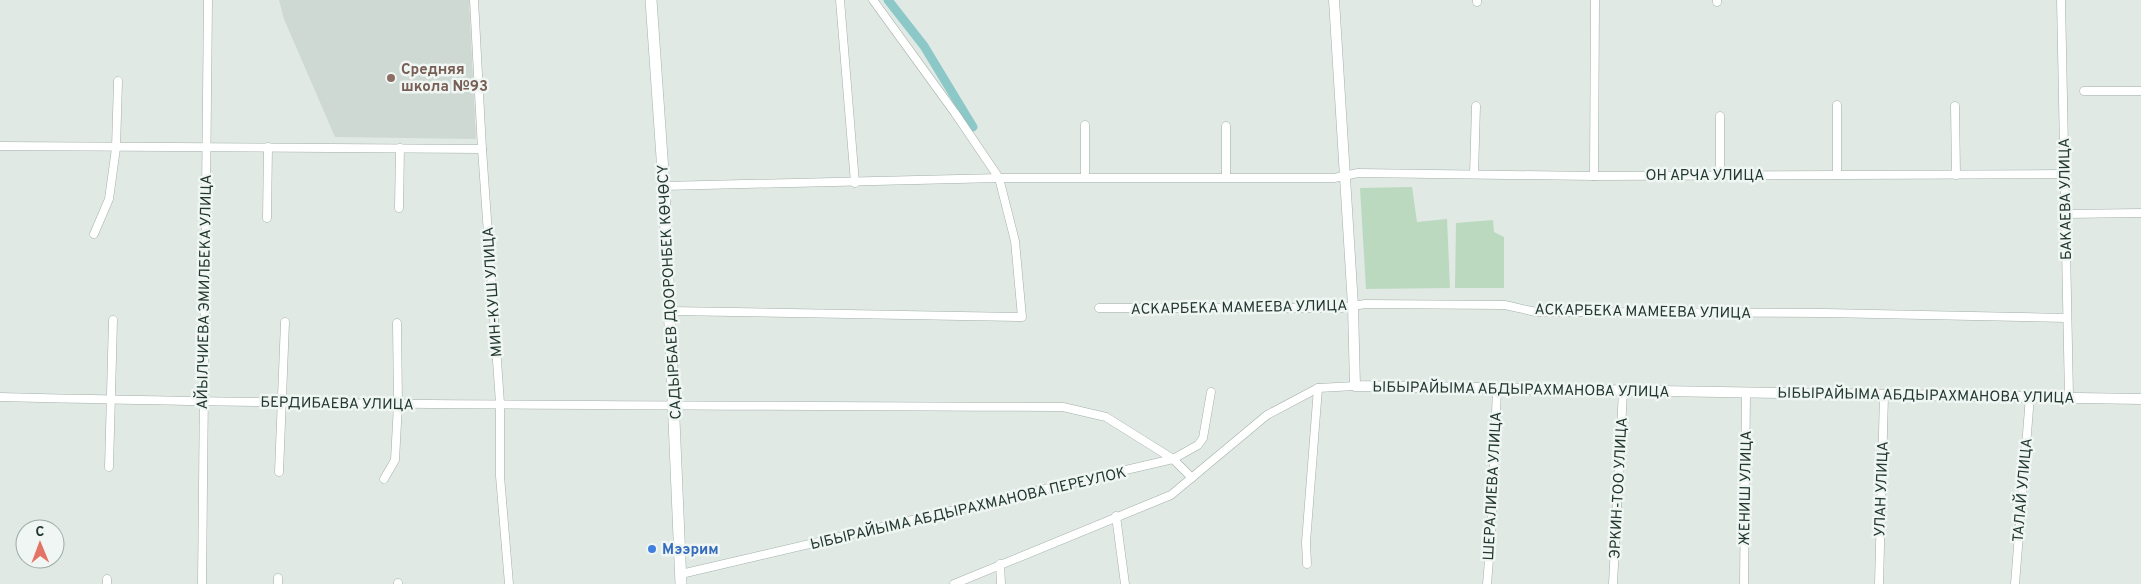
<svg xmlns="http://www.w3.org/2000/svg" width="2141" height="584" font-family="Overpass,sans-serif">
<rect width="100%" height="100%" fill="#e0e9e4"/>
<!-- built -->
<polygon fill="#cfd9d3" points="279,0 469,0 476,139 335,137 284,19"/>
<!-- green -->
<g fill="#bbd9bf">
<polygon points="1412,187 1417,222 1447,219 1450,288 1366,289 1360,188"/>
<polygon points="1493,220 1494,232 1504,237 1504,288 1455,288 1456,223"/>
</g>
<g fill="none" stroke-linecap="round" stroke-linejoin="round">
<!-- canal -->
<polyline stroke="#8dc8c9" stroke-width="9" points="888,0 924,46 973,127"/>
<defs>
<g id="minor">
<polyline points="474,0 482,149 500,403 500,476 509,584"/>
<polyline points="840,0 855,183"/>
<polyline points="1477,0 1477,2"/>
<polyline points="2061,0 2069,397"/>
<polyline points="1717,2 1717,0"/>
<polyline points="2084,91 2141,91"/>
<polyline points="1955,106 1956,175"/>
<polyline points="1720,116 1720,175"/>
<polyline points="1085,125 1085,177"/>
<polyline points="1226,126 1226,177"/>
<polyline points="0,146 482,149"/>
<polyline points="1474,174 1476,106"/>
<polyline points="1837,174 1837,105"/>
<polyline points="1594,176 1595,0"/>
<polyline points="664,186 999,178 1334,178 1358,173 1594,176 2064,174"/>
<polyline points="399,208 400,148"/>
<polyline points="2065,214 2141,213"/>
<polyline points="267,218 268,147"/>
<polyline points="94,234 109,199 116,148 118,81"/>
<polyline points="1099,308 1341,308 1365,304 1505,305 1536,312 1825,313 2067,318"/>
<polyline points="670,311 1022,317 1015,241 999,178 955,113 873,0"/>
<path d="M0 397C354 406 709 405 1063 407L1106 417 1173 459 1192 478"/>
<polyline points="109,467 113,320"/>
<polyline points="279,472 285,322"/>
<polyline points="384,479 395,460 398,404 397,323"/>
<polyline points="1116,516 1125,584"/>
<polyline points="1000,564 1001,584"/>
<polyline points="1307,564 1306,542 1318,388"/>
<polyline points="681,574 1173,459 1198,445 1203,438 1211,392"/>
<polyline points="107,579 107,584"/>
<polyline points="398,583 398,584"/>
<polyline points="202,584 208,0"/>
<polyline points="278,584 278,578"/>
<polyline points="954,584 1171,495 1267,415 1318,388 1355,386"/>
<polyline points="1487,584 1491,535 1497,389"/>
<polyline points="1613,584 1623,391"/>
<polyline points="1744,584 1746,393"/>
<polyline points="1879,584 1884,395"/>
<polyline points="2015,584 2030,396"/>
</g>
<polyline id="tertiary" points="1334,0 1353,306 1355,386 2141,399"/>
<polyline id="secondary" points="651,0 664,186 681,584"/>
</defs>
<!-- minor casing -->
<use href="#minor" stroke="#a4b0aa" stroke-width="9"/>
<!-- tertiary casing -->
<use href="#tertiary" stroke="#a4b0aa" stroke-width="11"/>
<!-- secondary casing -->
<use href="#secondary" stroke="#a1b4ab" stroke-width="12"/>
<!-- minor -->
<use href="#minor" stroke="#fff" stroke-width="8"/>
<!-- tertiary -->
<use href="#tertiary" stroke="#fff" stroke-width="10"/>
<!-- secondary -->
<use href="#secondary" stroke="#fff" stroke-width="11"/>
</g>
<!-- markers -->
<circle fill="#8d6e63" stroke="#f0f6f3" stroke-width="2" cx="391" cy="78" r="5"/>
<circle fill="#3f7fe0" stroke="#f0f6f3" stroke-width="2" cx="652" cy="549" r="5"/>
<g text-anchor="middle" stroke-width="5" stroke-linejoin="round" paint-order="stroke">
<!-- education labels -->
<g font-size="15" font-weight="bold" fill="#785e54" stroke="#f0f6f3" text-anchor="start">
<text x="401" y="74">Средняя<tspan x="401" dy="17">школа №93</tspan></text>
</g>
<!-- street labels -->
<g font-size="15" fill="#233830" stroke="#f0f6f3">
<text x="1705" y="180">ОН АРЧА УЛИЦА</text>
<text transform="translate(2065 199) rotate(-91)" y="5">БАКАЕВА УЛИЦА</text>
<text transform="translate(204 292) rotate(-89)" y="5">АЙЫЛЧИЕВА ЭМИЛБЕКА УЛИЦА</text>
<text transform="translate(492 292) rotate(-94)" y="5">МИН-КУШ УЛИЦА</text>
<text transform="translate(669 292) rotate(-93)" y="5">САДЫРБАЕВ ДООРОНБЕК КӨЧӨСҮ</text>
<text transform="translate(1239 307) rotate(-1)" y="5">АСКАРБЕКА МАМЕЕВА УЛИЦА</text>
<text transform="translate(1643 311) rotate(1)" y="5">АСКАРБЕКА МАМЕЕВА УЛИЦА</text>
<text transform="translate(1521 389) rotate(1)" y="5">ЫБЫРАЙЫМА АБДЫРАХМАНОВА УЛИЦА</text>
<text transform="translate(1926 395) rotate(1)" y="5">ЫБЫРАЙЫМА АБДЫРАХМАНОВА УЛИЦА</text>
<text transform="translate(337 403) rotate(1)" y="5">БЕРДИБАЕВА УЛИЦА</text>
<text transform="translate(1492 486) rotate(-87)" y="5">ШЕРАЛИЕВА УЛИЦА</text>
<text transform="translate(1618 488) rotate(-87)" y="5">ЭРКИН-ТОО УЛИЦА</text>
<text transform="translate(1745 488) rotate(-89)" y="5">ЖЕНИШ УЛИЦА</text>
<text transform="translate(1881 489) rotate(-88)" y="5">УЛАН УЛИЦА</text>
<text transform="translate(2022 490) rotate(-85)" y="5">ТАЛАЙ УЛИЦА</text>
<text transform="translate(968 508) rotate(-13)" y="5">ЫБЫРАЙЫМА АБДЫРАХМАНОВА ПЕРЕУЛОК</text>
</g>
<!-- shop labels -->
<g font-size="15" font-weight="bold" fill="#366cbe" stroke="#f0f6f3" text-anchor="start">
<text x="662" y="554">Мээрим</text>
</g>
</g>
<!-- north arrow -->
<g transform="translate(40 544) rotate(359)"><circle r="24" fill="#f0f6f3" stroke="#9eaaa5"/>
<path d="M0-4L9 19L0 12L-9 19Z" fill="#e37364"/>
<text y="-8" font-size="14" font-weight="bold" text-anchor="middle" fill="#233830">С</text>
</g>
</svg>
